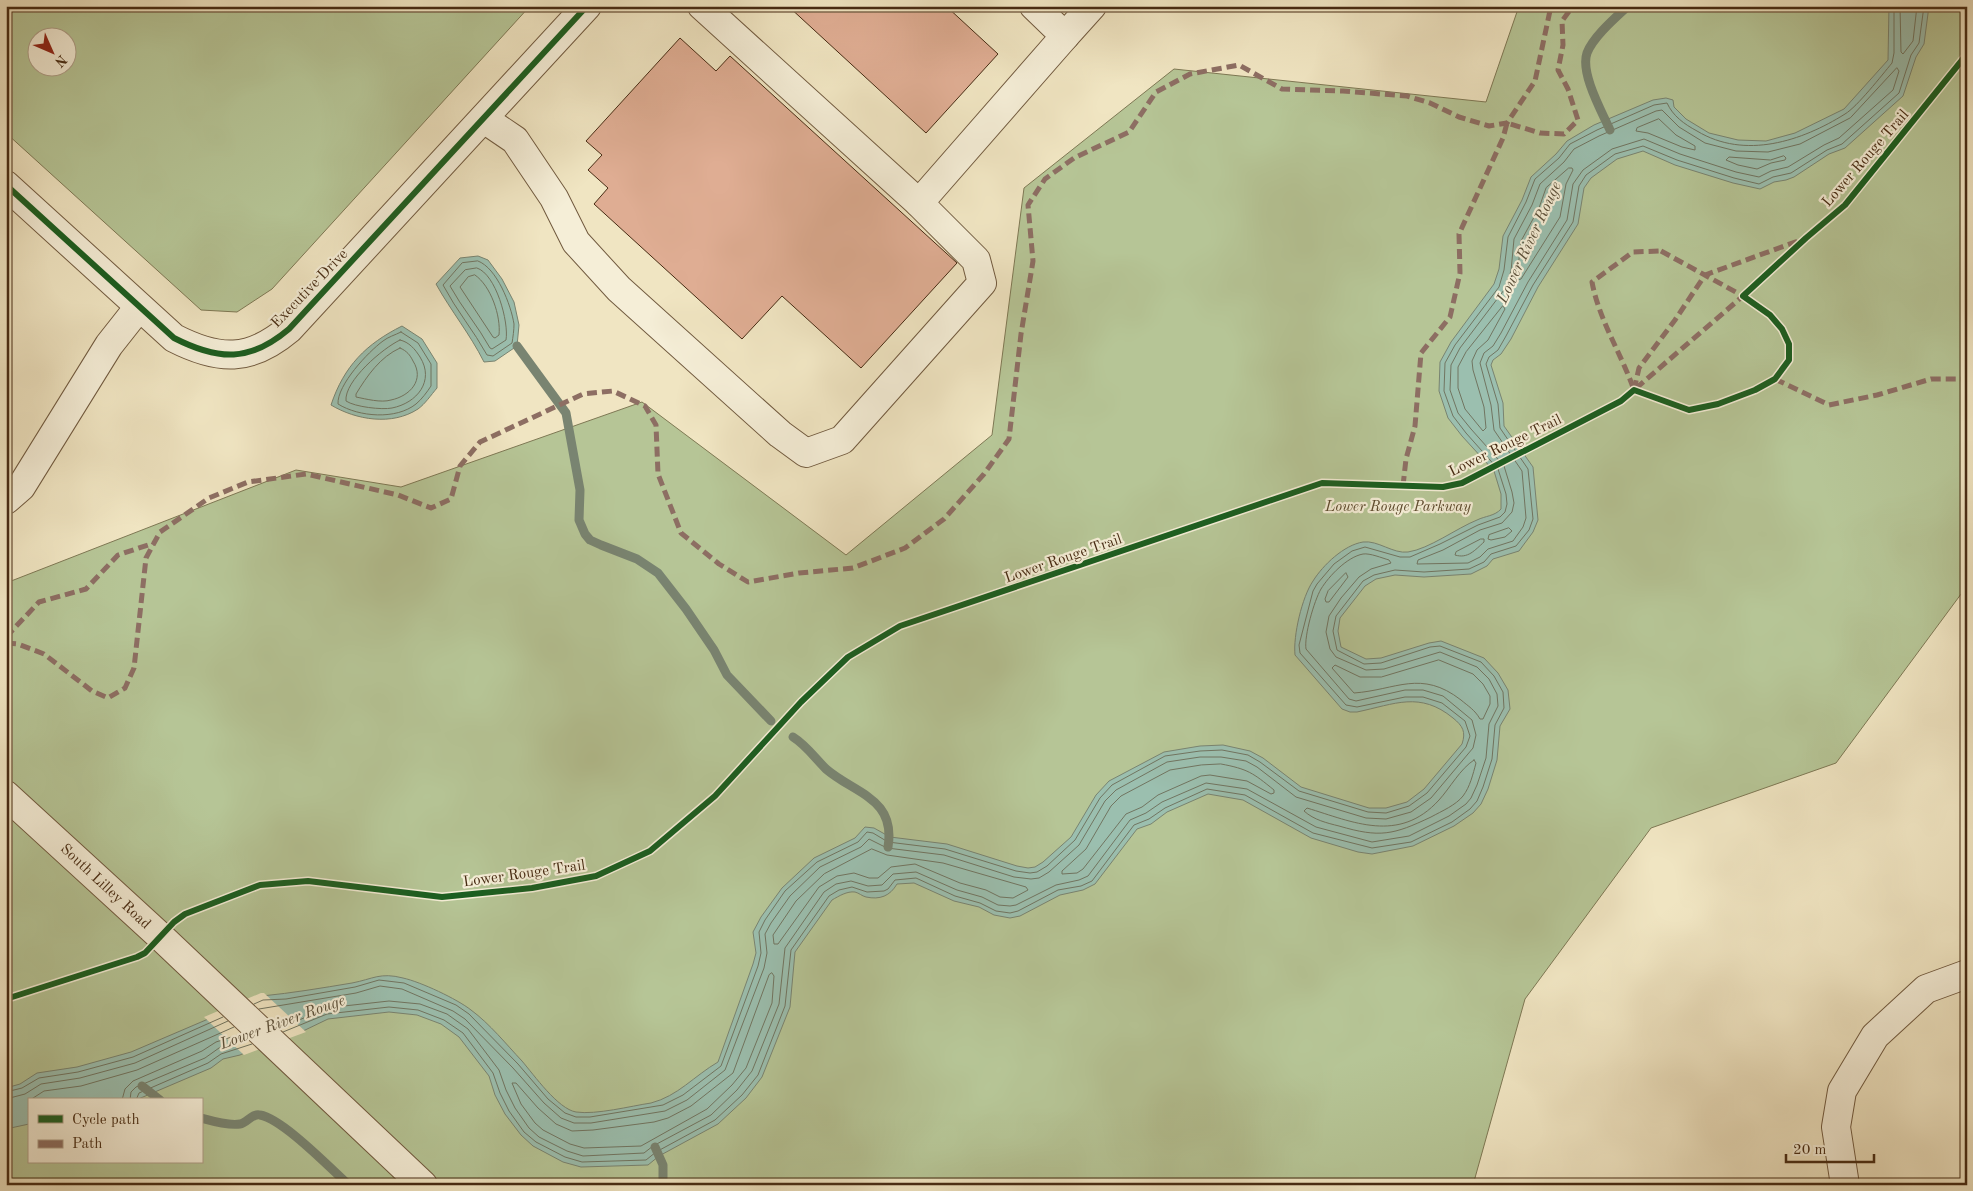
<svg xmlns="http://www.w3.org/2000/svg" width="1973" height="1191" font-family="'Old Standard TT',serif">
<rect width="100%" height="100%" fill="#f0e5c2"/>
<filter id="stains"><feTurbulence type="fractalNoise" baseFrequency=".004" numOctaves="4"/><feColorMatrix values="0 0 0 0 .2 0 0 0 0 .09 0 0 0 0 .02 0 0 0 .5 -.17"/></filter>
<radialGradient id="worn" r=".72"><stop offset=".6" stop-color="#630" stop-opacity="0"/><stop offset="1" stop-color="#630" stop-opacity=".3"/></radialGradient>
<!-- green -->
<g fill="#b6c596" stroke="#7e7854" fill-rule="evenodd">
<path d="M6 6H530L272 289 237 312 201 310 6 133ZM38 38H68V68H38Z"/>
<path d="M1519 6H1967V586L1836 763 1651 828 1525 999 1473 1185H6V583L296 470 401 487 642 402 846 555 992 435 1024 188 1174 69 1486 102ZM29 1100H201V1162H29Z"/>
</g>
<!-- water -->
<g fill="#9bbfaf" stroke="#798471">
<path d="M1889 6H1929L1924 44 1916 57 1903 96 1845 148 1829 154 1794 177 1786 180 1774 182 1760 189 1733 183 1675 165 1643 151 1617 159 1591 178 1584 188 1578 224 1538 287 1511 339 1501 354 1493 360 1491 365 1503 403 1504 426 1533 467 1538 520 1533 532 1519 551 1493 559 1487 566 1471 574 1424 577 1395 575 1376 579 1365 586 1340 618 1338 631 1341 647 1366 659 1381 658 1429 643 1441 641 1484 658 1498 673 1508 690 1510 709 1500 726 1497 760 1488 789 1481 804 1473 813 1454 826 1413 846 1372 854 1358 852 1311 838 1243 800 1208 794 1167 812 1151 824 1137 829 1095 884 1083 890 1060 895 1020 916 1010 918 994 915 979 907 954 901 914 883 897 884C890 896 880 900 866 897 862 896 859 893 855 892 847 891 839 896 832 900L795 952 790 1007 762 1077 746 1098 718 1124 659 1156 648 1165 581 1167 563 1162 533 1146 521 1135 505 1114 495 1095 489 1076 459 1037 441 1024 417 1015 389 1012 328 1019 301 1032 271 1041 240 1055 223 1059 211 1068 136 1100H29V1124L6 1129V1088L20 1084 37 1073 77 1067 131 1052 262 996C292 993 322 988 352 983 373 979 380 972 403 978 421 982 457 999 471 1010 490 1024 506 1044 522 1061 534 1075 558 1109 576 1112 596 1115 631 1106 651 1103 678 1096 694 1076 718 1062L753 964 756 953 753 932 761 917 782 888 814 858 855 838 865 827 874 828 890 837 947 844 1017 866 1028 868 1035 867 1043 862 1071 837 1096 795 1109 781 1164 752 1200 746 1223 745 1250 751 1263 758 1301 787 1369 808H1386L1407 802 1424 789 1462 744C1466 732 1463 726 1453 718 1420 691 1395 704 1357 712H1350L1342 709 1295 655C1293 636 1302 597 1313 581 1323 565 1344 545 1363 542 1378 540 1393 554 1408 552 1429 549 1457 528 1477 520 1485 516 1495 516 1501 509V494L1494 471 1462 436 1448 418 1439 391 1440 362 1451 342 1494 284 1499 269 1503 236 1522 200 1531 177 1556 154 1567 141 1594 125 1653 100 1666 98 1673 100 1674 107 1686 119 1709 133 1738 140 1766 141 1795 133 1844 109 1888 60Z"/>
<path d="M478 256 488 260 502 279 514 302 519 325 517 346 495 361 484 362C470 334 451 311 436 284L460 258Z"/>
<path d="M402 326 422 339 437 363V388C431 395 425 404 418 409 392 426 356 420 331 405 344 366 366 344 402 326Z"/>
</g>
<!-- pier -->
<polygon fill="#f0e5c2" points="261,993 264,993 306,1032 244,1055 204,1017"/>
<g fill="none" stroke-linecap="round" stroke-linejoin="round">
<!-- shore -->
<g stroke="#717561" stroke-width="1">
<polyline points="1900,6 1901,52 1903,54 1913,41 1917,6"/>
<polygon points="1897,68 1899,71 1893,90 1839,138 1824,145 1788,167 1771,171 1759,177 1736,172 1680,154 1644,139 1612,149 1583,170 1573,184 1567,220 1528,282 1501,333 1493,346 1484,353 1480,363 1491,405 1494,430 1522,471 1526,518 1523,527 1513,541 1488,549 1480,557 1468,563 1417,564 1418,560 1443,550 1480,530 1502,523 1512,512 1514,503 1512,492 1504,466 1471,429 1458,413 1450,390 1451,365 1460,348 1504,290 1511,271 1514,239 1532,205 1540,184 1564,162 1574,149 1599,136 1656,111 1662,110 1679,127 1705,143 1736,151 1768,152 1800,144 1850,118"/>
<polygon points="1659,119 1676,135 1695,146 1695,150 1682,147 1648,133 1636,131 1637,128"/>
<polygon points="1784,156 1786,158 1785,160 1771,163 1757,169 1738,165 1726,160 1729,157 1770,160"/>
<polygon points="1569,168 1572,168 1573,170 1566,184 1560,217 1521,279 1518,280 1517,277 1521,241 1539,208 1546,188"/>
<path d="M478 261C497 268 511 305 514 324 514 330 513 337 512 343L493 356 487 355C474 331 456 310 443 285L462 263Z"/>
<path d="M477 268C496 274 509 322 506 340L492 349 490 348C478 326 462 308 450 286L465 270Z"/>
<path d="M475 275C491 286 501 316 499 335L495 338 493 337 460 287 468 277Z"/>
<polygon points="1503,306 1505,309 1488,340 1477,350 1472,361 1473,370 1484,407 1486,428 1483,431 1465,409 1458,388 1458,367 1466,352"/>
<path d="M401 332 418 343 431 364V386C427 392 422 399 416 404 396 420 359 417 338 404 337 385 368 352 383 341 388 337 395 335 401 332Z"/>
<path d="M400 340C409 342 415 349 420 357 435 381 417 403 392 408 382 410 355 407 346 401 344 381 383 348 400 340Z"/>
<path d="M400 348C407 351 410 355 413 361 425 380 410 396 391 400 381 403 366 399 356 397V394C367 376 380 357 400 348Z"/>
<polygon points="1509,528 1512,531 1505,537 1491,540 1488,539 1489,535"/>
<path d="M1481 539H1484V542C1475 550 1468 559 1455 555L1456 552Z"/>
<polygon points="1346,573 1348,577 1329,602 1326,602 1325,599 1328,591"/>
<path d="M1439 660 1473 674 1483 684 1490 696V704L1483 719H1480C1475 710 1468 706 1461 700 1421 669 1396 690 1354 693L1332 668 1335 665 1360 677H1381Z"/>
<path d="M1474 760 1476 763C1473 774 1470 787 1463 796 1456 805 1442 811 1431 817 1393 835 1380 838 1339 826 1327 823 1314 820 1304 811L1307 808C1353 822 1399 844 1439 800 1450 788 1460 769 1474 760Z"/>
<path d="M1221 764C1248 769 1253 773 1274 790V793L1271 794 1247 781 1210 775 1201 776 1158 795 1142 807 1126 814 1083 869 1077 873 1062 874V871L1086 849 1111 806 1121 796 1170 770 1201 765Z"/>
<polygon points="872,849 887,855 943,863 1026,887 1028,890 1013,898 1000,897 986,890 960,883 915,864 891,867 878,878 869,878 854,873 837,876 819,887 778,944 774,944 773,935 796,901 824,874"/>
<polygon points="772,973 774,976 772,1003 746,1068 732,1085 707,1109 641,1146 584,1148 570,1144 543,1130 535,1123 521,1104 512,1083 516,1083 538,1108 556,1124 572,1131 593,1130 654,1122 668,1118 691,1106 733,1073 769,975"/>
<path d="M254 1004 263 1000 286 999 355 987 379 980 404 983 456 1005 469 1014 518 1064 548 1099 565 1113 576 1117H590L663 1105 683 1095 721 1066 758 966 761 953 759 932 765 920 785 891 817 862 858 842 867 832 873 833 888 842 945 849 1016 871 1030 873 1037 872 1047 866 1075 840 1100 798 1112 785 1165 756 1200 751 1222 750 1248 755 1260 762 1299 791 1368 812 1386 813 1409 806 1427 793 1466 747 1470 736 1465 721 1442 703 1423 697H1405L1357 707 1346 705 1300 653 1299 645 1313 591 1317 584 1334 564 1352 551 1365 547 1400 557H1410L1440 544 1478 525 1500 517 1505 512 1507 504 1506 494 1498 469 1466 433 1453 416 1444 391 1445 363 1455 345 1499 287 1504 270 1508 237 1526 202 1535 179 1559 158 1570 144 1597 130 1654 105 1667 103C1673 116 1684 124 1697 131 1745 160 1802 141 1845 114 1857 107 1882 75 1892 63L1894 53V6"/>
<path d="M259 1009 356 993 380 986 402 989 453 1011 465 1019 513 1068 544 1103 561 1118 574 1123H591L665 1111 687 1100 725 1070 764 968 767 953 765 934 771 923 790 896 820 867 861 847 869 839 887 848 944 855 1014 877 1031 879 1039 878 1049 872 1079 845 1105 801 1116 790 1167 762 1200 757H1221L1246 761 1257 767 1296 797 1366 818 1386 819 1411 812 1431 798 1473 748 1476 735 1472 720 1443 696 1423 690H1405L1356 701 1349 699 1306 649C1304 636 1314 601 1321 589 1329 576 1347 557 1363 554 1370 553 1382 558 1389 560L1391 563 1371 569 1359 577 1341 598 1329 616 1326 632 1330 649 1336 657 1366 670 1384 669 1440 652 1477 667 1489 679 1497 694 1498 706 1489 724 1486 758 1477 785 1471 798 1466 804 1449 816 1409 836 1372 842 1316 827 1247 789 1206 783 1162 802 1146 813 1130 820 1088 876 1079 880 1056 885 1016 905 1010 906 998 905 982 897 957 890 916 872 893 874 882 885 868 886 851 881 836 884 824 892 785 948 779 1004 752 1071 737 1090 711 1115 653 1146 644 1153 583 1156 567 1151 539 1137 529 1128 515 1108 506 1090 499 1070 468 1029 447 1014 420 1004 389 1001 326 1008 297 1021 278 1027"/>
<polyline points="283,1032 327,1014 389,1007 418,1010 444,1020 463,1033 493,1073 500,1093 509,1111 524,1132 536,1142 565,1157 582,1162 646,1160 656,1152 715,1120 742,1095 758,1075 785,1006 791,950 829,896 839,890 852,887 867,892 884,891 888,889 895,880 916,878 955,896 980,903 996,911 1010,913 1018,911 1058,890 1081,886 1092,881 1134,825 1149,819 1165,808 1207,789 1245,795 1313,833 1372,848 1411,842 1452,822 1470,809 1477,801 1483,787 1492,759 1495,725 1504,708 1503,692 1494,676 1481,662 1440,646 1430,647 1381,663 1364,664 1337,650 1333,631 1336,616 1363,581 1374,575 1395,570 1424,572 1469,569 1484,562 1491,554 1516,546 1529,530 1533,519 1528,469 1500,428 1498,404 1486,364 1489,357 1498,350 1506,336 1533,285 1573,222 1579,186 1586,175 1615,154 1643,146 1677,160 1734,178 1759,184 1773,177 1791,173 1827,150 1842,144 1899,93 1911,55 1919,43 1924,6"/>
<polyline points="6,1092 22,1088 39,1078 78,1072 133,1057 223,1017"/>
<polyline points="6,1099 25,1094 41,1084 80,1078 135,1063 228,1021"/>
<polyline points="30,1100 44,1091 81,1086 137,1070 234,1027"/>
<polyline points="122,1100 125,1089 133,1081 202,1051 216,1042 241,1034"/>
<polyline points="130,1100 131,1092 136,1087 205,1058 219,1048 247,1039"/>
<polyline points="136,1100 139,1093 208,1063 221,1054 252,1044"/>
</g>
<!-- stream -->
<g stroke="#798471" stroke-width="9">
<path d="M1610 130C1602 112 1580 73 1587 53 1593 37 1615 18 1628 6"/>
<polyline points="517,346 566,413 580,490 579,520 585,534 590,540 601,545 637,559 658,573 686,609 714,650 727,675 771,721"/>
<path d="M793 737C806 745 815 758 826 769 855 794 896 798 888 847"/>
<polyline points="142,1086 160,1100"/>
<path d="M201 1118C212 1121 228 1126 240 1124 247 1123 252 1113 260 1115 283 1119 330 1168 349 1185"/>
<polyline points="655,1147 663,1165 663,1185"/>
</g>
</g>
<!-- building -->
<g fill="#dfad93" stroke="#472b13">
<polygon points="788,6 946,6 998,54 926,133"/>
<polygon points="680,38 716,71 730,56 957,263 861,368 782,296 742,339 594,204 608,188 588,170 602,155 586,141"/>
</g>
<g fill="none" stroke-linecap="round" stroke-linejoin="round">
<defs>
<g id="minor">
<polyline points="702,6 919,203"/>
<polyline points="1065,36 1092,6"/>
<polyline points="484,119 515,140 554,198 576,242 619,289 780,434 806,453 842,440 982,283 976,260 919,203 1065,36 1034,6"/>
<path d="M6 185 174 338C219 361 250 362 289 329L587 6"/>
<polyline points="6,500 21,487 109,345 139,307"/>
<polyline points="6,795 161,937 423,1185"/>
<polyline points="1845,1185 1836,1127 1842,1091 1875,1036 1926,989 1967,974"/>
</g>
</defs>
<!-- minor casing -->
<use href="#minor" stroke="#715a3f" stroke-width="30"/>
<!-- minor -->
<use href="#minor" stroke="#f5eed7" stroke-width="28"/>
<!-- quiet -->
<g stroke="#8d6e63" stroke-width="5" stroke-dasharray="10 5" stroke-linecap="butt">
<path d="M1661 251 1743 296 1634 390C1621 353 1599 320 1592 282L1633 252Z"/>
<polyline points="1775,379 1829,405 1877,395 1931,379 1967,379"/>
<polyline points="1634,390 1639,368 1675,320 1705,275 1798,241"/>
<polyline points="1403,486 1406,459 1415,426 1421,353 1450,317 1460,273 1459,234 1503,138 1507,123 1540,133 1564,134 1578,120 1568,89 1558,70 1563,45 1562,21 1573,6"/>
<polyline points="6,637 39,602 86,589 118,555 154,543"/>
<polyline points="6,643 18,644 44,654 92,691 108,698 125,688 134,668 146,558 160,532 209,498 248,482 306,474 398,495 431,508 451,499 460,466 480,442 583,394 613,391 645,406 656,425 658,474 681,533 719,564 748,582 799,573 853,568 905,548 944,519 984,474 1009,439 1021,334 1033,261 1028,205 1045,179 1074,158 1129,132 1156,92 1190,74 1239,65 1282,89 1343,91 1407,96 1430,103 1459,117 1489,126 1507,123 1535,81 1551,6"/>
</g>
<defs>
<g id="cycleway">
<path d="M6 185 174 338C219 361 250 362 289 329L587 6"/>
<polyline points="6,999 137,957 145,953 174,922 185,914 260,885 308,881 442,897 532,888 596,876 650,851 715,796 801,702 848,657 900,626 1322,483 1443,487 1462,483 1621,401 1634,390 1689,410 1718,404 1755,390 1775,379 1789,360 1789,344 1782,329 1770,315 1743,296 1806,238 1845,205 1967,54"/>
</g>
</defs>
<!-- cycleway casing -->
<use href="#cycleway" stroke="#f5eed7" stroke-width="9"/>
<!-- cycleway -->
<use href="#cycleway" stroke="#1b5e20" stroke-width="6"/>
</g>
<g text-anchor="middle" stroke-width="4.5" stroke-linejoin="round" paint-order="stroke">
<!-- street labels -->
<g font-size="15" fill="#472b13" stroke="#f5eed7">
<text transform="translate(1865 158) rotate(-49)" y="5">Lower Rouge Trail</text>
<text transform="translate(309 288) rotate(-46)" y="5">Executive Drive</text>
<text transform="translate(1505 445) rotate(-26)" y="5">Lower Rouge Trail</text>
<text transform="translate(1063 558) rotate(-19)" y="5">Lower Rouge Trail</text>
<text transform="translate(524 873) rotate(-8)" y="5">Lower Rouge Trail</text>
<text transform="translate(106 886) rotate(43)" y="5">South Lilley Road</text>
</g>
<!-- park labels -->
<g font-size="15" font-style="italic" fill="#5d4a2d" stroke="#f5eed7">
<text x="1398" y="511">Lower Rouge Parkway</text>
</g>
<!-- water labels -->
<g font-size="16" font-style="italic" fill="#5c503a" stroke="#f5eed7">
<text transform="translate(1528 242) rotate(-65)" y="6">Lower River Rouge</text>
<text transform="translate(282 1021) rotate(-20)" y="6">Lower River Rouge</text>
</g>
</g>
<!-- margin -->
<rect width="1973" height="1191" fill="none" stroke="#f0e5c2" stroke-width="25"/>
<rect x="8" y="8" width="1958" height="1176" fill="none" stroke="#472b13" stroke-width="2.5"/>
<rect x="12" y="12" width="1948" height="1166" fill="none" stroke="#472b13"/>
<!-- legend -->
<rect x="28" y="1098" width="175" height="65" fill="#f5eed7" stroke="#afa089"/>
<rect x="38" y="1115" width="25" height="8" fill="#1b5e20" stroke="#afa089"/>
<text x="72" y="1124" font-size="15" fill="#472b13">Cycle path</text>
<rect x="38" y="1140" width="25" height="8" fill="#8d6e63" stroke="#afa089"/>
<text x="72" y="1148" font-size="15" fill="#472b13">Path</text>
<!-- north arrow -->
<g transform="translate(52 52) rotate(135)"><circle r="24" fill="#f5eed7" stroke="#afa089"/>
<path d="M0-4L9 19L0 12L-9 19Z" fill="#8f2418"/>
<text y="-8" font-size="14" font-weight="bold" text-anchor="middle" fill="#472b13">N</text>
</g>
<!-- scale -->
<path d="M1786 1154v8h88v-8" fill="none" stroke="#472b13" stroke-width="2.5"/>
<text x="1793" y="1154" font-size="15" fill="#472b13" stroke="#f5eed7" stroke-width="4" paint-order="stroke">20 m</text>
<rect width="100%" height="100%" filter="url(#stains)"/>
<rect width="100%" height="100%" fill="url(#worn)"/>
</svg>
